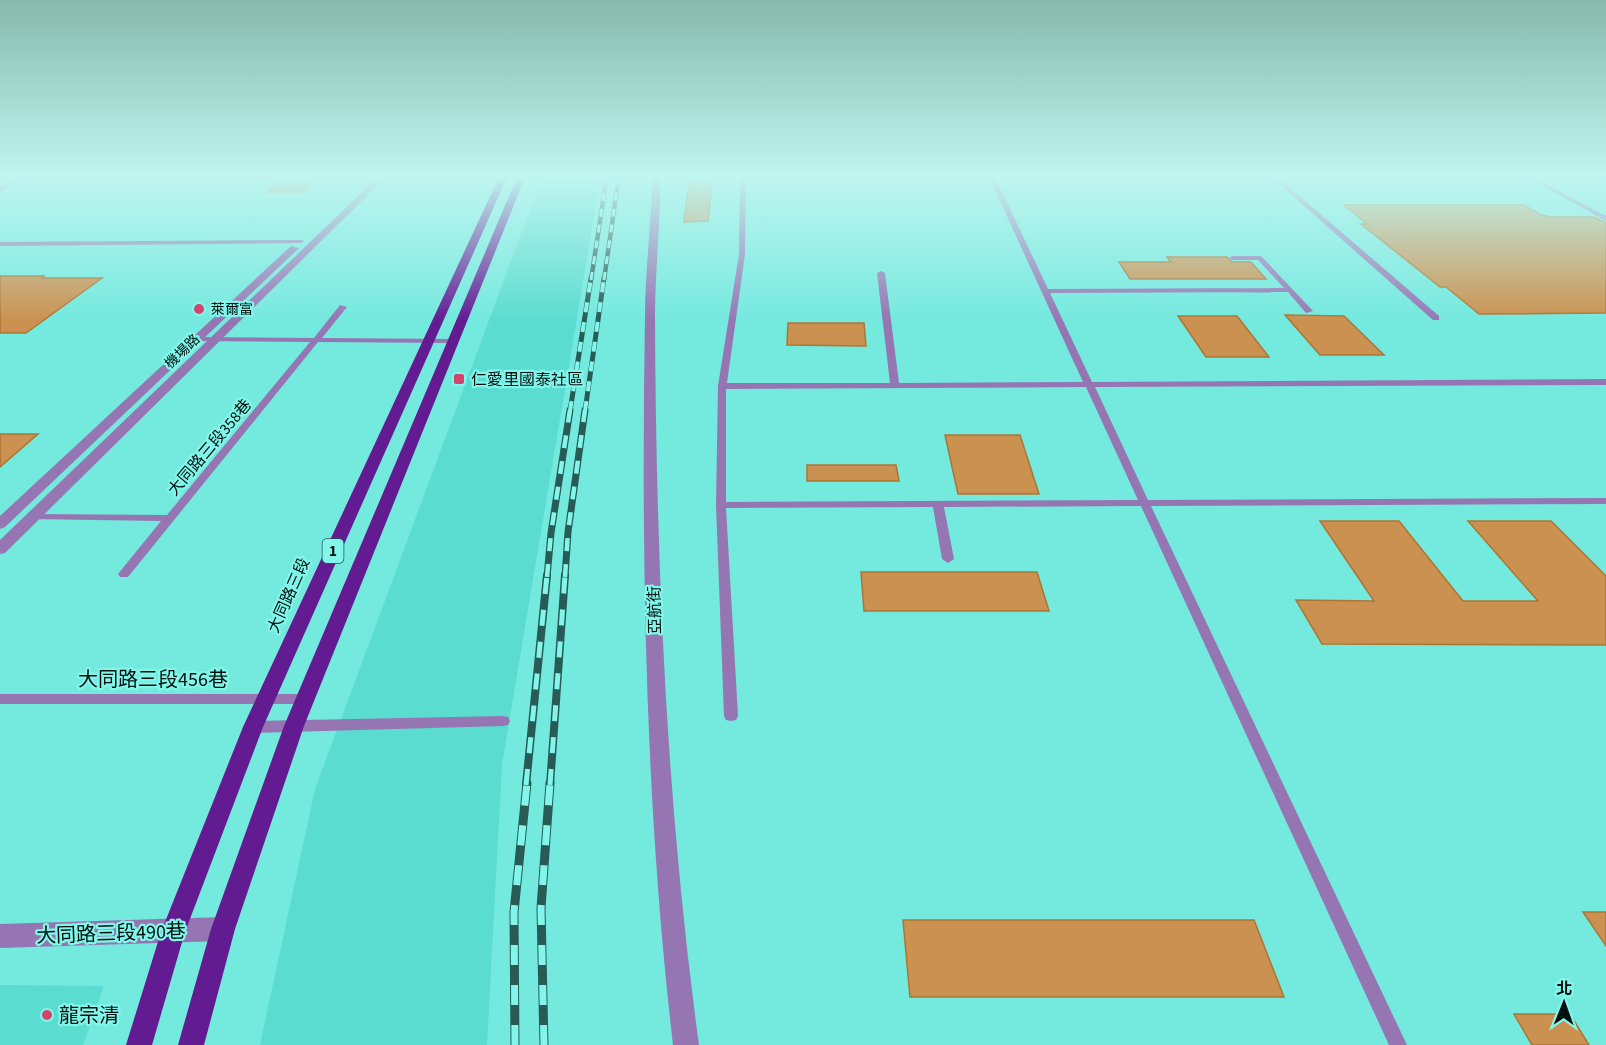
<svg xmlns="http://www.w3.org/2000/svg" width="1606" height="1045" font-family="'Source Sans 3','Noto Sans TC',sans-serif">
<rect width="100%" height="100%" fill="#74e9de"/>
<!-- built -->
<g fill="#5bdcd0">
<polygon points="543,175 601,175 502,764 487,1045 260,1045 315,789"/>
<polygon points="0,985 103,986 104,986 83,1045 0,1045"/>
</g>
<!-- building -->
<g fill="#cb9150" stroke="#ad7534" stroke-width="1.5">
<polygon points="288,175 322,175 302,192 267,192"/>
<polygon points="689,183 712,183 708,221 684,222"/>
<polygon points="1344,205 1524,205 1541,215 1551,217 1594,217 1606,223 1606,313 1479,314 1446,287 1440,287 1361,224 1367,224"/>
<polygon points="1167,257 1227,257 1232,262 1251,262 1266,279 1130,279 1119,262 1171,262"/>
<polygon points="0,276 44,276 42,278 102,278 26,333 0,333"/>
<polygon points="1285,315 1344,316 1384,355 1320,355"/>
<polygon points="1178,316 1237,316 1269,357 1206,357"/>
<polygon points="788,323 864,323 866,346 787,345"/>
<polygon points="0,434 38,434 0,467"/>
<polygon points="945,435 1020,435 1039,494 958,494"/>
<polygon points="807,465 896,465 899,481 807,481"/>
<polygon points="1320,521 1399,521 1463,601 1538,601 1468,521 1551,521 1606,576 1606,645 1322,644 1296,600 1374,601"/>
<polygon points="861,572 1037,572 1049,611 864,611"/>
<polygon points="1583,912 1606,912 1606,946"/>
<polygon points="903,920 1254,920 1284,997 910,997"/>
<polygon points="1514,1014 1570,1014 1589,1045 1532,1045"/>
</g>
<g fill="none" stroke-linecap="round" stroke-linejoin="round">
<!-- service -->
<g fill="#9576b3" fill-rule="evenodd">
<path d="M740 175H746L745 254 727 383H890L877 273 881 271 885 273 899 383 1083 382 988 175H994L1048 289 1284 288 1258 260H1232L1229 258 1232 256H1260L1262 257 1313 311 1306 313 1288 292 1050 293 1092 382 1606 379V385L1095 387 1148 500 1606 498V504L1151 506 1407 1045H1389L1141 506 944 507 954 559 948 563 942 559 933 507 726 508 738 716 736 720 731 721 726 720 724 716 716 505 718 386 739 254ZM1086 387 1138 500 726 502V389Z"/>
<polygon points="1269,175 1275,175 1439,316 1439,320 1433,320"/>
<polygon points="1523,175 1529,175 1606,216 1606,221"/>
<polygon points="303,240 304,241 301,243 0,246 0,242"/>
<polygon points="340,305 347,307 322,338 453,339 457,341 453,343 318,342 128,577 120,577 118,574 161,521 29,519 28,517 29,515 33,514 167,515 310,342 197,341 194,341 194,337 314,338"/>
<polygon points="0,694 305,694 310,695 311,699 310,703 305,704 0,704"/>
<polygon points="503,716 508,717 510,721 508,725 503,726 253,733 248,731 246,727 248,723 253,721"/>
</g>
<!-- minor -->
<g fill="#9576b3" fill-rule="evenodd">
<polygon points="23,175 32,175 0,192 0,186"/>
<polygon points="380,175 388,175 5,553 0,554 0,540"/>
<path d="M652 175H660C661 222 655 269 655 316 656 560 666 803 699 1045H673C645 803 641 559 645 315 645 269 652 222 652 175Z"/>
<polygon points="291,246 299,248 5,527 0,529 0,516"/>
<polygon points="223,917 231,921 235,929 231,937 223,941 0,948 0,924"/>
</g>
<!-- primary -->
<g fill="#631b92" fill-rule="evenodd">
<polygon points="500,175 508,175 263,727 185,932 152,1045 126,1045 161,932 243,727"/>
<polygon points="518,175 526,175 304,726 235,929 204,1045 178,1045 211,929 284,726"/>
</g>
<defs>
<g id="rail-far4">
<polyline points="591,280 607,175"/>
<polyline points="604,280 619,175"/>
</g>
<g id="rail-far3">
<polyline points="570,411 591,278"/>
<polyline points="585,411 604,278"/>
</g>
<g id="rail-far2">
<polyline points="547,577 551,533 570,410"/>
<polyline points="565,577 568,532 585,410"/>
</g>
<g id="rail-far1">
<polyline points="526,785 547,575"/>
<polyline points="550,785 565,575"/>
</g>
<g id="rail">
<polyline points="515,1045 514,912 527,783"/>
<polyline points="544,1045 541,908 550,783"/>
</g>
</defs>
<!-- rail-far4 casing -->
<use href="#rail-far4" stroke="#285b56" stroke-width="4.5"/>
<!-- rail-far3 casing -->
<use href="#rail-far3" stroke="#285b56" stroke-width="5"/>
<!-- rail-far2 casing -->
<use href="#rail-far2" stroke="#285b56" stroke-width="7"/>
<!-- rail-far1 casing -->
<use href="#rail-far1" stroke="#285b56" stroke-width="8"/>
<!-- rail casing -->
<use href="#rail" stroke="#285b56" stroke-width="9"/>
<!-- rail-far4 -->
<use href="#rail-far4" stroke="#82f6eb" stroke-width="3" stroke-dasharray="8" stroke-linecap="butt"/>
<!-- rail-far3 -->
<use href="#rail-far3" stroke="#82f6eb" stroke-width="4" stroke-dasharray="10" stroke-linecap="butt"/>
<!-- rail-far2 -->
<use href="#rail-far2" stroke="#82f6eb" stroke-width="4.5" stroke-dasharray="13" stroke-linecap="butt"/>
<!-- rail-far1 -->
<use href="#rail-far1" stroke="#82f6eb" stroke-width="5" stroke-dasharray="16" stroke-linecap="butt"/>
<!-- rail -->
<use href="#rail" stroke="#82f6eb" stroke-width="7" stroke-dasharray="20" stroke-linecap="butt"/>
</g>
<!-- sky -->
<linearGradient id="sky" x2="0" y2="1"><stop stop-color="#87baab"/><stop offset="0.55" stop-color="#c0f5f0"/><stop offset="1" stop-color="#c0f5f0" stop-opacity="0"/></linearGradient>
<rect width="1606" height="321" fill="url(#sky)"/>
<!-- markers -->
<g fill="#d3446c" stroke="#82f6eb" stroke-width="2">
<circle cx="199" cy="309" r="6"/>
<rect x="453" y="373" width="12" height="12" rx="3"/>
<circle cx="47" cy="1015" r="6"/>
</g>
<g text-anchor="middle" stroke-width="4.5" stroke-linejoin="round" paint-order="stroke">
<!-- far-poi labels -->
<g font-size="14" fill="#00100e" stroke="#82f6eb" text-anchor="start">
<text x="211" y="314">萊爾富</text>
</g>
<!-- far-street labels -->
<g font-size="14" fill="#00100e" stroke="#82f6eb">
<text transform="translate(182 351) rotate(-44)" y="5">機場路</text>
</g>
<!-- shield labels -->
<rect fill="#82f6eb" stroke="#275550" stroke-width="1.5" x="322.5" y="539" width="21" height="24" rx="4.5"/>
<g font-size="15" font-weight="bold" fill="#00100e">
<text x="333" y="556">1</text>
</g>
<!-- poi labels -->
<g font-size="16" fill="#00100e" stroke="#82f6eb" text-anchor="start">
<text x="471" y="385">仁愛里國泰社區</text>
</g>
<!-- street labels -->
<g font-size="16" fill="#00100e" stroke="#82f6eb">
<text transform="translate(209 447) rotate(-50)" y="6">大同路三段358巷</text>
<text transform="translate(288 595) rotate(-66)" y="6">大同路三段</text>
<text transform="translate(654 610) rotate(-91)" y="6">亞航街</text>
</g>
<!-- near-street labels -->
<g font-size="20" fill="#00100e" stroke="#82f6eb">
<text x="153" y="686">大同路三段456巷</text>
<text transform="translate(111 933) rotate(-2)" y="7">大同路三段490巷</text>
</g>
<!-- near-poi labels -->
<g font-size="20" fill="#00100e" stroke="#82f6eb" text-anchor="start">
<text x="59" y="1022">龍宗清</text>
</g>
</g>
<!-- north arrow -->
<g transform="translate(1564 1003) rotate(1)" stroke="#82f6eb" stroke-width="4.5" paint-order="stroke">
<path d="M0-4.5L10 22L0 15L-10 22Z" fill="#00100e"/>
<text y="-9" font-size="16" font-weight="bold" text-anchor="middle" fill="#00100e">北</text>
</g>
</svg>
